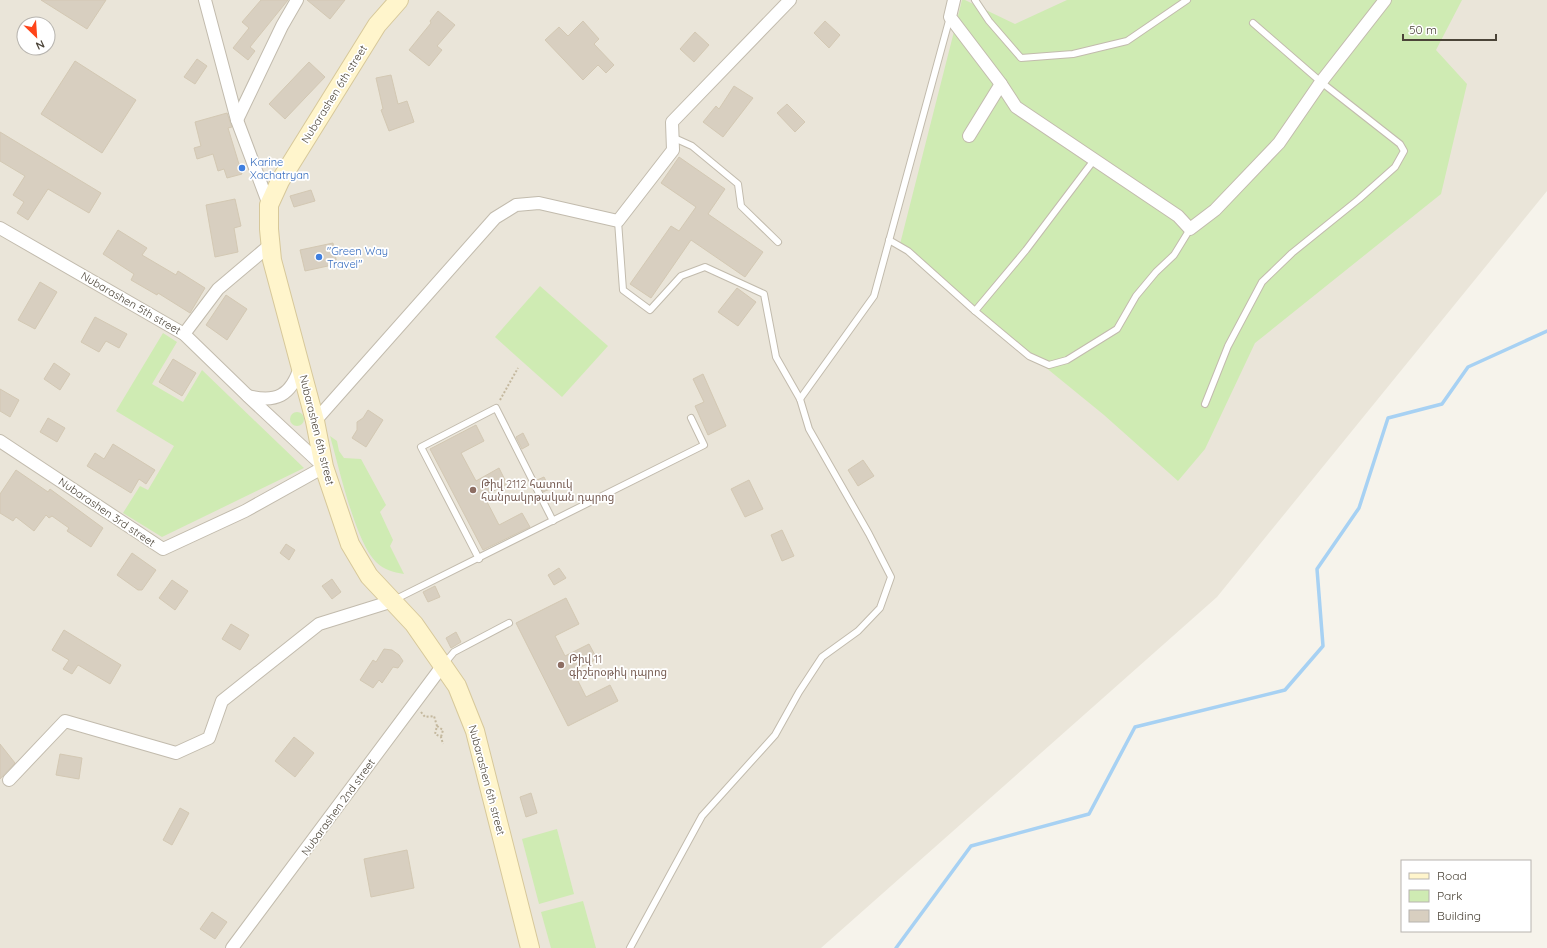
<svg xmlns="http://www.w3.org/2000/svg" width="1547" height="948" font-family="Quicksand,'Noto Sans Armenian',sans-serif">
<rect width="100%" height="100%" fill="#f6f3eb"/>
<!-- residential -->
<path fill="#eae5d9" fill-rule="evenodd" d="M0 0H1547V191L1217 597 821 948H0ZM24 24H48V48H24Z"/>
<!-- green -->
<g fill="#cfebb3">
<polygon points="962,0 965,0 1015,24 1067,0 1462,0 1436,50 1467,84 1441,194 1255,343 1205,449 1178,481 1104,415 899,248"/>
<polygon points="540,286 608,346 562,397 495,337"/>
<polygon points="163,333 177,342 152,384 183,402 202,370 304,468 162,537 123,513 140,486 148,490 174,446 116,411"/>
<circle cx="297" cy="419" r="7"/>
<path d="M330 436 337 441 339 451 344 458 361 459 386 505 380 512 393 540 390 546 404 574C393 572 384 570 376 562 355 541 339 467 330 436Z"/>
<polygon points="557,829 574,894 539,904 522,839"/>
<polygon points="583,901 596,948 551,948 541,912"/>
</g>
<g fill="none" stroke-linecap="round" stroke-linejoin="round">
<!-- stream -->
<polyline stroke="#a7d1f3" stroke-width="3.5" points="896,948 971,846 1089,814 1135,727 1285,690 1323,646 1317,569 1359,508 1388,418 1442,404 1468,367 1547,331"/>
</g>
<!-- building -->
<g fill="#d8cfc0" stroke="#d3c8b3">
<polygon points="41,0 106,0 87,29"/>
<polygon points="261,0 288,0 250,47 255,51 248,60 233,48 249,28 242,22"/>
<polygon points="307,0 345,0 330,19"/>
<polygon points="438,11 455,25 437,46 442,50 429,66 409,50 431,23 430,21"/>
<polygon points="583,21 599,39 594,44 614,65 606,73 598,65 583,80 545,40 559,27 568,36"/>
<polygon points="825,21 840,35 829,48 814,33"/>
<polygon points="695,32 709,45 694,62 680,49"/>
<polygon points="197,59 207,66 195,84 184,77"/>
<polygon points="75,61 136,100 102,153 41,114"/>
<polygon points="309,62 325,77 285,119 269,104"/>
<polygon points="391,75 398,104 407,101 414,122 389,131 381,110 383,109 376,78"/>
<polygon points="734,86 753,98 723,137 703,122 716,106 719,109"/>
<polygon points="787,104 805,122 795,132 777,113"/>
<polygon points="227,113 232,127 228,128 242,174 227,178 224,169 218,171 213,154 197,159 194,148 201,146 195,122"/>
<polygon points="0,132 101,193 89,213 48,189 28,220 17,213 24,202 13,195 25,176 0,161"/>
<polygon points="679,157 725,189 708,214 763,252 745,277 691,240 651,298 630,284 671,226 679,231 696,207 661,183"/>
<polygon points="311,190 315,201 294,207 290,196"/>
<polygon points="235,199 241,226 234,228 238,252 215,257 206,205"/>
<polygon points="118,230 147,248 142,255 176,275 178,271 205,288 190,313 158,293 157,295 131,280 134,274 103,254"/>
<polygon points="333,243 337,264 305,271 300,250"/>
<polygon points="40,282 57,292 35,329 18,320"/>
<polygon points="737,288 756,302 738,326 718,312"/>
<polygon points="226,295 247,309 227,340 206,325"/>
<polygon points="95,317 127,334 119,348 106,341 99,352 81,342"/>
<polygon points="173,359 196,373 182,396 159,382"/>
<polygon points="54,363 70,374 60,390 44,379"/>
<polygon points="703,374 726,426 708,435 695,406 704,402 693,379"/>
<polygon points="0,389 19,400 10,417 0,411"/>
<polygon points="368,410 383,420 366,447 352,438 357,430 357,422 363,418"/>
<polygon points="48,418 65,428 57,442 40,432"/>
<polygon points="476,425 484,441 461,453 476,481 499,468 507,484 484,496 499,525 522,513 530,527 483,550 430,449"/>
<polygon points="523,433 529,445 522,449 516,437"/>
<polygon points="113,444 155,470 146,484 139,479 131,493 87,466 95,453 104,459"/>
<polygon points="863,460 874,476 858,486 848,470"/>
<polygon points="16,470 48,492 50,489 103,528 91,547 67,531 69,528 52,516 49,518 46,515 34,531 16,517 13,521 0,513 0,494"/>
<polygon points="544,477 550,489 543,492 537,480"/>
<polygon points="749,480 763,509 745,517 731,489"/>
<polygon points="782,530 794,556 782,561 771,535"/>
<polygon points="286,544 295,550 289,560 280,553"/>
<polygon points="132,553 156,570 142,590 138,590 117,575"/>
<polygon points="559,568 566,578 554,585 548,575"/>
<polygon points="332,579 341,592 332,599 322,586"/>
<polygon points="172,580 188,591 175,610 159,598"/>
<polygon points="435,586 440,597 428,602 423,592"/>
<polygon points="566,598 579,624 555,636 565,656 589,644 597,659 573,671 586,697 610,685 618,701 568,726 516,623"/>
<polygon points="231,624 249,635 240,650 222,639"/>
<polygon points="64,630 121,665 110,684 78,665 72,674 63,669 69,660 52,650"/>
<polygon points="456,632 461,642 451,648 446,638"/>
<polygon points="384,649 392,650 399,655 403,661 398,668 393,667 382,683 379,680 373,688 360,680 373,660 376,662"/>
<polygon points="294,737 314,753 295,777 275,761"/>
<polygon points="0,744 15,763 0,779"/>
<polygon points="60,754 82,758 79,779 56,775"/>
<polygon points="531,793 537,813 526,817 520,797"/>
<polygon points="180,808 189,813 172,845 163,840"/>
<polygon points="407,850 414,888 371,897 364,859"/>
<polygon points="212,912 227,922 215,939 200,929"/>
</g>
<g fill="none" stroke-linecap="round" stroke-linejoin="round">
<defs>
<g id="service">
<polyline points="975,0 989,21 1021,58 1073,54 1127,41 1187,0"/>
<polyline points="672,137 692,146 738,184 741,206 778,242"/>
<polyline points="618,221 623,290 650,310 681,276 705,267 764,294 776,357 800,399 809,429 869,534 891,577 880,608 858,631 822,657 799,692 775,735 702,816 630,948"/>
<polyline points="889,240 908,251 975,311 1029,356 1049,365 1067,360 1117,329 1136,296 1156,272 1174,255 1190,229"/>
<polyline points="975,311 1026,250 1094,160"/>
<polyline points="800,399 874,296 950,17"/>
<polyline points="1205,404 1228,346 1262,282 1292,253 1359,199 1395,167 1404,151 1400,144 1321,82 1253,23"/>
<polyline points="479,559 421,447 496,408 553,521"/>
<polyline points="394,600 704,445 691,418"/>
<polyline points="444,664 454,652 509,623"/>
</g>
<g id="minor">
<polyline points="205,0 237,120 269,205"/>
<polyline points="954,0 950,17 1001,84 1016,107 1178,216 1190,229 1215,210 1279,143 1321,82 1385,0"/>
<polyline points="237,120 282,26 297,0"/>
<polyline points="969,136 1001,84"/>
<polyline points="0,228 184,334 251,399 324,467 245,511 163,549 0,441"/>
<polyline points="184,334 218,289 270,245"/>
<path d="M248 396C276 403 291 396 300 367"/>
<polyline points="315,421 495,218 516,205 539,203 618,221 673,150 672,122 790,0"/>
<polyline points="9,780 65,721 176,753 209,738 222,701 319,624 393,601"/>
<polyline points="232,948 443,665"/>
</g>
<polyline id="secondary" points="399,0 377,25 280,181 269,205 269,229 272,260 315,421 324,467 350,544 369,576 414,624 457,686 475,731 530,948"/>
</defs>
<!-- service casing -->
<use href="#service" stroke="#c2bbad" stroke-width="8"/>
<!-- minor casing -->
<use href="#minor" stroke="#c2bbad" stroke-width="14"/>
<!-- secondary casing -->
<use href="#secondary" stroke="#d7c89a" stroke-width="20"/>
<!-- path -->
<g stroke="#c4b89e" stroke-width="2" stroke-dasharray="2 2" stroke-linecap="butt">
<polyline points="500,400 518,368"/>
<polyline points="421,712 425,717 434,716 437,726 435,734 441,737 443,744"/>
<polyline points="437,726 443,730 441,737"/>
</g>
<!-- service -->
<use href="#service" stroke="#fff" stroke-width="6"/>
<!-- minor -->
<use href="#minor" stroke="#fff" stroke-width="12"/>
<!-- secondary -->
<use href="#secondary" stroke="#fff5cc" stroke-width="18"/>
</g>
<!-- markers -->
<g fill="#3f7fe0" stroke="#fff" stroke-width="1.5">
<circle cx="242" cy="168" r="4"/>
<circle cx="319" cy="257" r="4"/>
</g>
<g fill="#8d6e63" stroke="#fff" stroke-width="1.5">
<circle cx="473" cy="490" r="4"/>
<circle cx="561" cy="665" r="4"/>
</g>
<g text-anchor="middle" stroke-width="3.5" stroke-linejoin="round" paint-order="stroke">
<!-- street labels -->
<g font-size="11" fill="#4b4438" stroke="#fff">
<text transform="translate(334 94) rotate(-58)" y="4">Nubarashen 6th street</text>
<text transform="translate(131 303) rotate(30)" y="4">Nubarashen 5th street</text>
<text transform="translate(317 430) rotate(76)" y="4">Nubarashen 6th street</text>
<text transform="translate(107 512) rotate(34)" y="4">Nubarashen 3rd street</text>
<text transform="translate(487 780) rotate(75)" y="4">Nubarashen 6th street</text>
<text transform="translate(338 807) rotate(-54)" y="4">Nubarashen 2nd street</text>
</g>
<!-- shop labels -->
<g font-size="11" fill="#366cbe" stroke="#fff" text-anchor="start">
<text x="250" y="166">Karine<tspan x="250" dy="13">Xachatryan</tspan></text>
<text x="327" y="255">"Green Way<tspan x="327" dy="13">Travel"</tspan></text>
</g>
<!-- education labels -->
<g font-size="11" fill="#785e54" stroke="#fff" text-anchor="start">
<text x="481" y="488">Թիվ 2112 հատուկ<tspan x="481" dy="13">հանրակրթական դպրոց</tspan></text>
<text x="569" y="663">Թիվ 11<tspan x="569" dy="13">գիշերօթիկ դպրոց</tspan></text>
</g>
</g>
<!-- legend -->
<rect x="1401" y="860" width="130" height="72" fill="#ffffff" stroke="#b7b4af"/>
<rect x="1409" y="873" width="20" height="6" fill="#fff5cc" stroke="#b7b4af"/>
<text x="1437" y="880" font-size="12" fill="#4b4438">Road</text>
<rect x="1409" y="890" width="20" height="12" fill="#cfebb3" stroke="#b7b4af"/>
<text x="1437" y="900" font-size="12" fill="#4b4438">Park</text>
<rect x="1409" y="910" width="20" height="12" fill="#d8cfc0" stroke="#b7b4af"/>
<text x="1437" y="920" font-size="12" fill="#4b4438">Building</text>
<!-- north arrow -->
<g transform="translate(36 36) rotate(155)"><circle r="19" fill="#ffffff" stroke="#b7b4af"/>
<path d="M0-3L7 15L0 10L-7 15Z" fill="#ff4419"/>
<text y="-6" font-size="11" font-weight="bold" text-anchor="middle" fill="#4b4438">N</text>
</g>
<!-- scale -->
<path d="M1403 34v6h93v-6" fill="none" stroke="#4b4438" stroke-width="2"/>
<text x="1409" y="34" font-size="12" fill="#4b4438" stroke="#ffffff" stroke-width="3" paint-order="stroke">50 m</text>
</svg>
